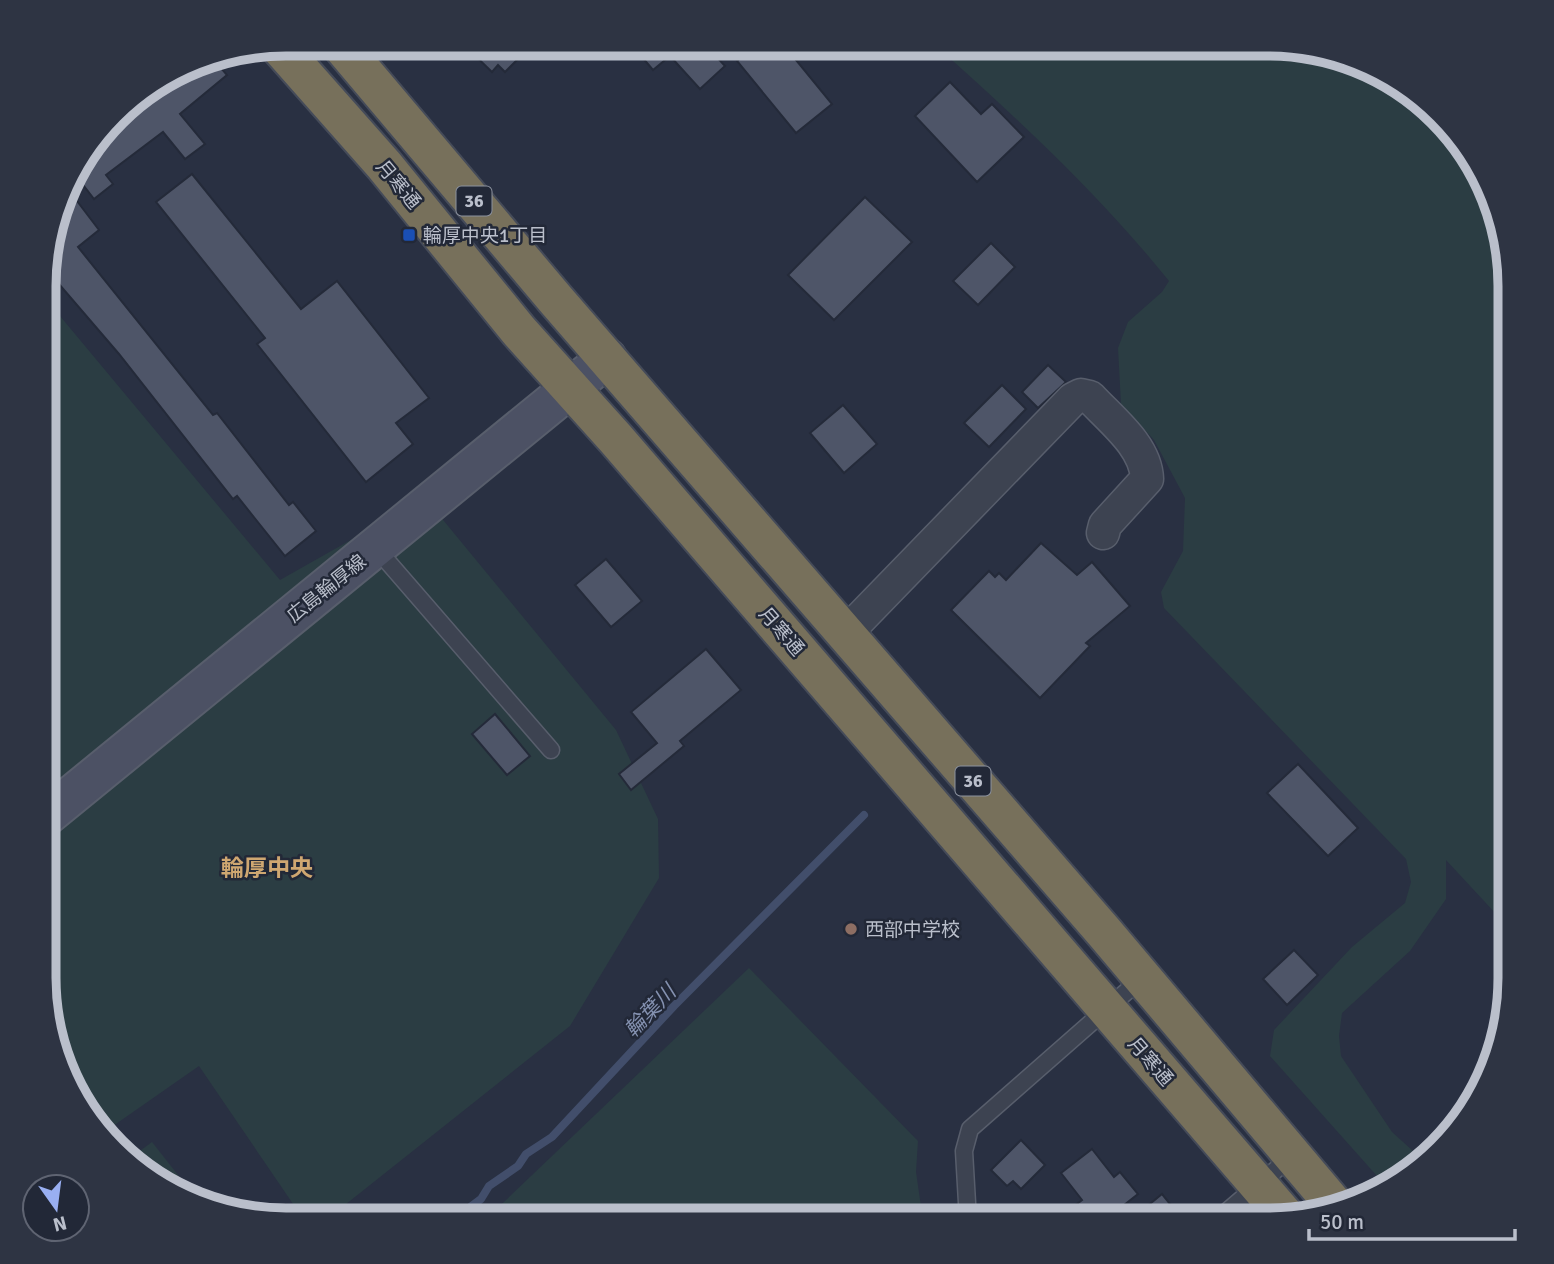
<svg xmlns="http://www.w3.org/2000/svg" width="1554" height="1264" font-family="Signika,'Noto Sans JP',sans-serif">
<rect width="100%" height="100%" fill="#293042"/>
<!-- green -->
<g fill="#2b3d43">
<path d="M934 44H1283L1361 62 1439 115 1492 193 1510 286V929L1446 860V899L1410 951 1342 1013 1339 1036 1341 1056 1392 1132 1423 1160 1385 1185 1270 1056 1274 1030 1352 947 1405 903 1411 882 1406 859 1164 608 1161 592 1183 551 1185 498 1154 440 1121 404 1118 348 1128 322 1162 292 1169 281C1099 194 1017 118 934 44Z"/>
<polygon points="50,304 280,580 425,498 616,730 658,819 659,878 570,1026 326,1220 304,1220 199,1066 103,1133 69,1085 44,994 46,307"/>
<polygon points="749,968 918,1141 916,1172 923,1220 485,1220"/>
<polygon points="152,1142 200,1203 129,1159"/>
</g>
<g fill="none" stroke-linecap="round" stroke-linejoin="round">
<!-- stream -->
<polyline stroke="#424e6b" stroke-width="8" points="453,1220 481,1199 489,1186 518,1166 526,1154 552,1137 674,1006 864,815"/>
</g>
<!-- building -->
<g fill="#4e5568" stroke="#242a39" stroke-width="2">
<polygon points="463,44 533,44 505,72 498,65 492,72"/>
<polygon points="631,44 705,44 725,66 700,89 670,56 653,70"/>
<polygon points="757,44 783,44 832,104 796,133 737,61"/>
<polygon points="211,56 227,75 180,114 205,144 185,159 163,132 106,175 113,184 94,199 74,173 75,167 127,104"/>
<polygon points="950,82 981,114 992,104 1024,137 977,182 915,116"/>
<polygon points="192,174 301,309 337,281 429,398 396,423 413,444 366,482 257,344 265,338 156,202"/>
<polygon points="74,197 99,230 78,247 213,415 217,413 289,505 293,502 316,531 285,556 237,496 233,499 119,354 46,269 46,254 62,206"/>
<polygon points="865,197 912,242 834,320 788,275"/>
<polygon points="991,243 1015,267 978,305 953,281"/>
<polygon points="1048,365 1066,382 1038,408 1022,392"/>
<polygon points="1002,385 1026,409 989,447 964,423"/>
<polygon points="843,405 877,444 844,473 810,433"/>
<polygon points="1041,543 1077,575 1092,562 1130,606 1086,643 1090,646 1040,698 951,610 989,571 995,577 999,573 1006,580"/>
<polygon points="606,559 642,601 611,627 575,585"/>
<polygon points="706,649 741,690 680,741 684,746 631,790 619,774 657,743 631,712"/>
<polygon points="495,714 530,756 507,775 472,734"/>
<polygon points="1298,764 1358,828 1328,856 1267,793"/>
<polygon points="1294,950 1318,975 1287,1005 1263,979"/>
<polygon points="1021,1140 1045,1165 1021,1189 1013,1181 1007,1186 991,1170"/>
<polygon points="1092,1149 1114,1177 1120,1172 1138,1194 1105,1220 1056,1220 1082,1200 1061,1173"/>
<polygon points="1162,1194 1183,1220 1155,1220 1145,1208"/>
</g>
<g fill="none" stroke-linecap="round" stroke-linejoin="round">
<defs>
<g id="lane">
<polyline points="375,547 551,750"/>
<polyline points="968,1220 964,1151 970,1129 1142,978"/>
<polyline points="1217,1220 1292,1156"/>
</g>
<path id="street" d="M846 633 1073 399 1081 395 1090 397C1111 420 1146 446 1147 479L1105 525 1103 533"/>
<polyline id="secondary" points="45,817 607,358"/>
<g id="highway">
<polyline points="340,44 556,300 1104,932 1336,1207"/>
<polyline points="278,45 384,165 519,331 616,439 1286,1217"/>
</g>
</defs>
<!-- lane casing -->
<use href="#lane" stroke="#585e6c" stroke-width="19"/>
<!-- street casing -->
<use href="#street" stroke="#585e6c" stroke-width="35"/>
<!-- secondary casing -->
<use href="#secondary" stroke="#585e6c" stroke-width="42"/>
<!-- highway casing -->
<use href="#highway" stroke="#454b59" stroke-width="42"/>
<!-- path -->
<path stroke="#495a5f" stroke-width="4.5" stroke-dasharray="5 5" stroke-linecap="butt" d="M1366 66C1377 84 1394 90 1413 97"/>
<!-- lane -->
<use href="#lane" stroke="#3d4351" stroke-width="16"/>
<!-- street -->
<use href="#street" stroke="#3d4351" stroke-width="32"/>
<!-- secondary -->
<use href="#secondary" stroke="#4c5164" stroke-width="38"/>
<!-- highway -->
<use href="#highway" stroke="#77705b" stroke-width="38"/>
</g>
<!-- markers -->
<rect fill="#1a4fb4" stroke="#222837" stroke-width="2.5" x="402" y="228" width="14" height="14" rx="3.5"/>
<circle fill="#8d6e63" stroke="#222837" stroke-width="2.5" cx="851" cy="929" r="7"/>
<g text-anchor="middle" stroke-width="5" stroke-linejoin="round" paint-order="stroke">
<!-- shield labels -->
<g fill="#222837" stroke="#8c929f" stroke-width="2">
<rect x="456.5" y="186.5" width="35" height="29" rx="5"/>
<rect x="955.5" y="766.5" width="35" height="29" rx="5"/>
</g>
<g font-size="18" font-weight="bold" fill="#babfcb">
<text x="474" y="207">36</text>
<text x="973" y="787">36</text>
</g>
<!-- street labels -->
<g font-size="19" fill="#babfcb" stroke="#222837">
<text transform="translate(399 184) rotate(50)" y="7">月寒通</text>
<text transform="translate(326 588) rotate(-39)" y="7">広島輪厚線</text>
<text transform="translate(782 631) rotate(49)" y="7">月寒通</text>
<text transform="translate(1151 1061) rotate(49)" y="7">月寒通</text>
</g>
<!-- poi labels -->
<g font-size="19" fill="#babfcb" stroke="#222837" text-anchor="start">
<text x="423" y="242">輪厚中央1丁目</text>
<text x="865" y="936">西部中学校</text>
</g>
<!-- water labels -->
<g font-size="21" font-style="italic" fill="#8491b0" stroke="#222837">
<text transform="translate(650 1011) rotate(-46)" y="7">輪葉川</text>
</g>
<!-- quarter labels -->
<g font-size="23" font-weight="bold" fill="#cfa771" stroke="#222837">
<text x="267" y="876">輪厚中央</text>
</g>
</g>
<!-- crop -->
<path d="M0 0H1554V1264H0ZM286 56H1268A230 230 0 0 1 1498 286V978A230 230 0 0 1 1268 1208H286A230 230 0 0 1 56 978V286A230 230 0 0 1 286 56Z" fill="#2e3443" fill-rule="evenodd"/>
<path fill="none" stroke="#babfcb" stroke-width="9" d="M286 56H1268A230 230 0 0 1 1498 286V978A230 230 0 0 1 1268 1208H286A230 230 0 0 1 56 978V286A230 230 0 0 1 286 56Z"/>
<!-- north arrow -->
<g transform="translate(56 1208) rotate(166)"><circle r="33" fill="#222837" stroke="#5f6472" stroke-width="2"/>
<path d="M0-5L12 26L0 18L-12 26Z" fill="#99aff2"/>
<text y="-10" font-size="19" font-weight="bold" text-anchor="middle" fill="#babfcb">N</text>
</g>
<!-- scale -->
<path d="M1309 1229v10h206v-10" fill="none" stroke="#babfcb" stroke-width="3.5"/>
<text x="1320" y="1229" font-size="21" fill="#babfcb" stroke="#222837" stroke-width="5" paint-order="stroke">50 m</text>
</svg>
